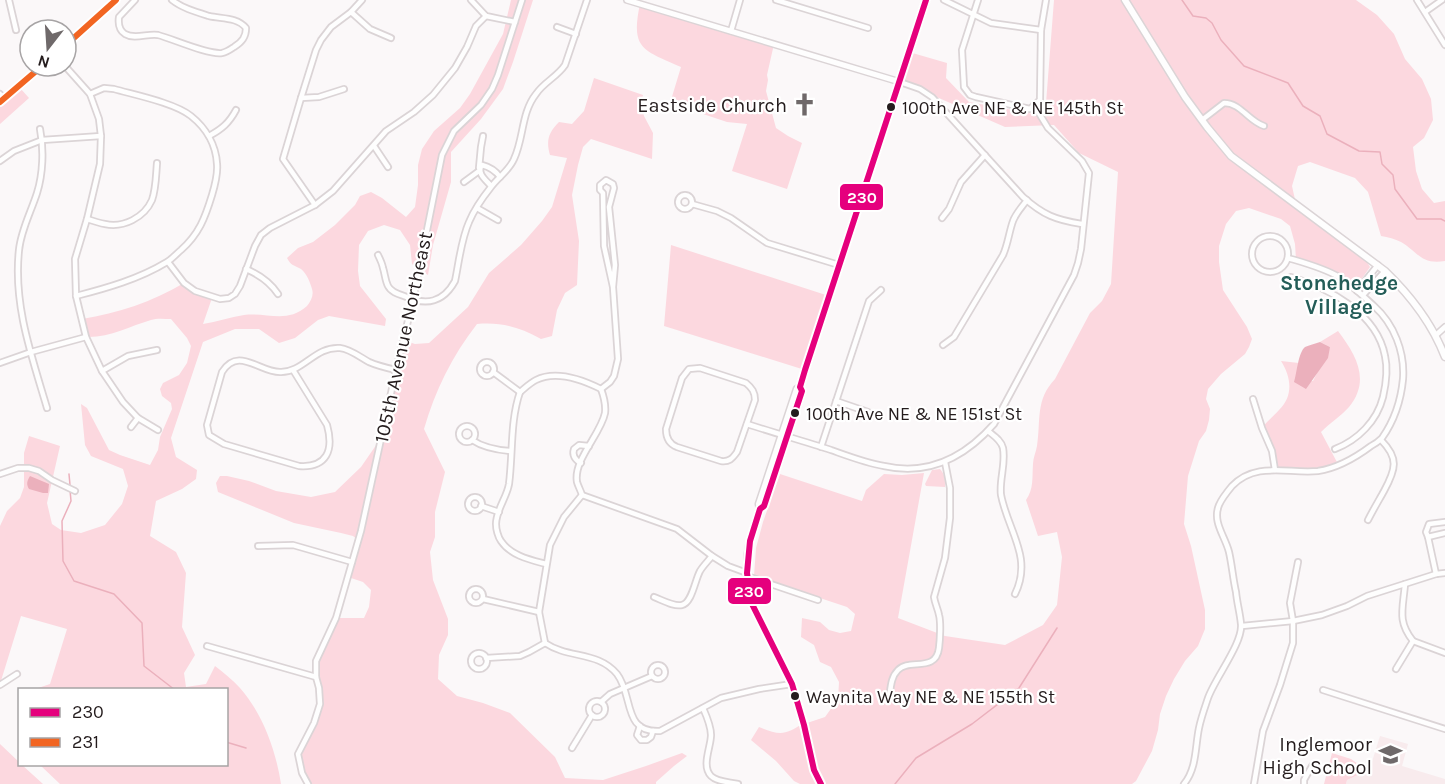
<svg xmlns="http://www.w3.org/2000/svg" width="1445" height="784" font-family="Karla,sans-serif">
<rect width="100%" height="100%" fill="#fbf8f9"/>
<!-- built -->
<polygon fill="#f8ebed" points="1380,736 1408,744 1402,766 1445,779 1445,784 1346,784 1347,780 1358,775 1361,766 1370,768"/>
<!-- green -->
<g fill="#fcd8df">
<path d="M511 0H533L513 62 503 89 481 119 451 152V182L433 245 428 275 412 264 410 245 400 230 384 225 368 231 359 245 358 271 360 286 386 319 385 326 329 316 318 320 295 338 279 343 259 329H235L203 342 171 438 176 457 197 470 196 479 182 489 156 501 150 536 176 552 186 573 182 627 195 655 184 673 186 687 206 684 215 666C224 673 233 680 240 688 263 714 276 751 281 784H60L40 765 226 764V690L35 689 50 684 67 629 21 616 0 684V526L7 511 20 498 24 487V453L29 436 60 446 47 503 52 524 61 530 81 533 105 525 122 504 128 486 123 469 91 456 85 445 81 404 87 408 109 450 120 455 150 465 158 450 160 437 172 409 171 403 162 396 160 389 163 383 179 375 187 363 191 346 187 338 171 319C164 319 157 318 151 320 130 326 109 338 86 337L82 319C118 313 152 302 184 283L212 298 203 324C217 322 230 317 244 315 267 312 287 324 307 306 311 301 314 295 312 289 310 282 307 274 301 269 294 265 291 266 287 258L298 248 313 242 335 225 355 205 360 196 371 192 382 198 406 217 415 207 418 185V165L422 149 434 131 460 108 470 94 503 34Z"/>
<path d="M1054 0H1125L1127 3 1130 0H1356L1377 15 1394 34 1405 59 1422 79 1431 99 1433 120 1424 138 1413 147 1416 171 1422 189 1434 203 1445 201V261C1421 265 1418 252 1401 242 1395 239 1388 237 1381 236L1368 192 1355 178 1310 162 1298 166 1292 186 1296 204 1360 251 1370 267 1363 277 1355 286 1338 277 1296 260 1295 244 1290 226 1281 219 1249 208 1236 211 1226 224 1219 246V262L1223 290 1247 327 1252 339 1249 347 1245 354 1221 374 1208 389 1206 399 1210 409 1209 420 1206 431 1199 441 1188 476 1184 524 1191 546 1205 610V629L1198 646 1185 661 1174 679 1166 696 1160 714 1158 730 1152 751 1136 781 1132 784H800L794 781 776 761 751 740 759 727C779 735 785 736 803 723L804 724 825 717 838 699 839 682 831 667 820 662 814 645 801 637 802 618 820 622 829 630 840 633 851 631 855 614 847 607 754 576 756 548 763 522 780 474 862 501 866 490 884 474 902 475 924 473 898 618 945 636 1005 645 1043 625 1057 605 1062 557 1057 532 1038 536 1026 500C1034 489 1032 477 1033 464 1033 458 1036 452 1037 446 1041 421 1035 400 1055 379L1090 313 1102 301 1111 284 1118 172 1079 153 1054 125 1005 127 900 81 909 52 947 63 946 78 969 102 1045 116Z"/>
<path d="M640 4 774 44 767 75 768 80 766 91 776 128 788 136 802 143 787 189 732 171 747 124 727 122 673 104 671 100 681 67C644 50 630 50 640 4Z"/>
<path d="M594 78 643 95 641 103 644 116 653 133 652 159 591 139 583 147 578 165 572 195 579 241 577 285 565 293 557 310 552 336 541 339C519 327 502 322 477 324 452 356 435 391 424 429L445 472 435 512V537L430 552 433 580 448 619V635L439 655 438 679 457 696 483 703 510 713 555 757 565 778 603 780 646 766 682 753 687 756 674 766 656 782V784H308L302 773 298 754 320 704 316 661 336 618H364L369 607 371 590 363 582 348 577 358 540 353 536 341 533 294 523 218 492 216 483 220 476H227L249 481 276 491 311 497 335 492 361 467 381 438 403 340 415 344 429 343 468 307 489 273 521 245 542 221 552 207 567 158 550 155C546 141 548 133 559 122L572 124 584 111Z"/>
<polygon points="20,88 29,98 0,124 0,102"/>
<polygon points="671,245 829,296 805,370 664,326"/>
<path d="M1338 331C1356 355 1371 380 1349 407 1341 416 1330 423 1321 432L1339 466 1328 469 1275 470 1272 451 1262 428C1267 421 1273 417 1279 410 1294 395 1291 377 1281 361L1299 363 1295 382 1313 381 1330 347 1320 342Z"/>
<path d="M940 469C945 474 945 480 945 487L926 486 925 484 932 470Z"/>
<polygon points="0,744 19,762 20,764 22,765 43,784 0,784"/>
<polygon points="1332,753 1351,759 1361,766 1358,775 1347,780 1346,784 1324,784"/>
</g>
<!-- water -->
<g fill="#ebb0bc">
<path d="M1320 342 1330 347 1328 358 1306 389 1294 382C1297 373 1298 353 1305 347 1309 345 1315 344 1320 342Z"/>
<path d="M30 476 49 484 48 493H43L29 489C26 484 27 481 30 476Z"/>
</g>
<g fill="none" stroke-linecap="round" stroke-linejoin="round">
<!-- stream -->
<g stroke="#ebb0bc" stroke-width="1.5">
<polyline points="1182,0 1193,16 1206,18 1212,23 1221,40 1244,66 1288,83 1303,106 1320,116 1327,134 1359,151 1380,152 1382,164 1393,175 1395,189 1417,219 1441,219 1445,221"/>
<polyline points="69,474 70,485"/>
<polyline points="70,490 71,501 62,521 63,561 74,581 114,594 142,623 144,666 175,690"/>
<polyline points="226,742 246,748"/>
<polyline points="895,784 916,758 972,724 1019,688 1057,628"/>
</g>
<defs>
<g id="minor">
<polyline points="9,0 16,30"/>
<path d="M135 0 119 17C118 24 119 30 125 34 135 40 148 33 158 35 173 39 208 55 222 53 227 52 231 49 234 47 242 42 246 37 246 28 237 17 222 19 209 16 196 12 182 8 172 0"/>
<polyline points="471,0 486,16 515,22"/>
<polyline points="776,0 868,28"/>
<polyline points="944,0 991,23 1041,30"/>
<polyline points="978,0 962,50 964,87 970,95 976,97 1030,109 1040,100 1041,30 1046,0"/>
<polyline points="1417,0 1445,45"/>
<polyline points="351,12 370,29 391,38"/>
<polyline points="1425,12 1442,0"/>
<polyline points="557,27 576,34"/>
<polyline points="731,31 740,0"/>
<polyline points="65,66 90,94 99,119 101,136 100,164 87,219 75,259 76,296 86,337 102,371 123,402 138,418 158,430"/>
<path d="M900 82 920 89 932 97 1023 197C1043 215 1056 220 1082 224"/>
<polyline points="0,94 4,98"/>
<polyline points="301,98 319,97 344,89"/>
<path d="M1202 120 1224 103C1241 103 1248 121 1264 126"/>
<path d="M40 129C44 149 43 174 37 193 31 212 21 230 19 250 13 305 32 357 47 408"/>
<path d="M209 136C222 129 229 123 236 110"/>
<polyline points="374,146 388,167"/>
<polyline points="0,161 14,151 42,140 101,136"/>
<polyline points="479,168 481,147 483,136"/>
<polyline points="464,182 479,171"/>
<path d="M491 186C486 180 476 173 482 165 490 167 495 170 500 177"/>
<circle cx="685" cy="202" r="7"/>
<polyline points="692,204 717,211 731,218 767,243 839,265"/>
<polyline points="315,205 283,159 301,98 316,50 321,40 331,27 351,12 362,0"/>
<polyline points="477,208 498,220"/>
<polyline points="942,218 949,209 961,182 985,155"/>
<path d="M87 219C93 221 99 223 105 224 123 228 144 218 152 200 156 189 156 175 157 163"/>
<circle cx="1270" cy="254" r="18"/>
<path d="M378 255C380 259 382 263 383 268 385 274 385 280 388 286 391 292 398 294 404 296 426 306 443 303 455 281 459 262 461 240 469 222 474 210 483 197 491 187 498 177 509 171 514 159 524 138 521 113 536 94 544 82 557 77 565 65L587 0"/>
<polyline points="168,262 184,283 195,291 220,299 229,298 235,294 240,286 255,246 261,235 270,228 315,205 333,191 386,131 414,112 433,95 455,68 467,47 476,26 486,16"/>
<path d="M246 269C260 275 270 282 278 294"/>
<path d="M1291 277C1329 288 1377 313 1385 356 1388 369 1386 384 1383 397 1377 421 1358 440 1335 449"/>
<polyline points="1357,291 1378,265"/>
<polyline points="1363,295 1385,271"/>
<path d="M76 296C107 288 139 279 167 262 172 259 176 254 181 250 199 234 205 218 212 195 215 185 218 174 217 164 216 145 206 128 191 116 175 103 135 95 114 89L104 88 90 94"/>
<path d="M943 345 954 337 1003 255C1008 244 1009 232 1013 221 1016 213 1022 207 1027 200"/>
<circle cx="487" cy="369" r="7"/>
<polyline points="0,363 31,352 86,337"/>
<path d="M700 368 746 383C752 388 755 392 755 400L737 452C732 459 729 462 721 461L677 447C669 444 666 438 666 429L682 378 689 369Z"/>
<path d="M293 370 327 425C334 450 327 468 299 466L224 444 209 435 207 425 222 372C238 346 259 372 280 372 303 373 315 346 340 348 350 349 360 357 369 362 378 366 387 368 396 370"/>
<polyline points="102,371 128,356 157,350"/>
<polyline points="493,372 520,392"/>
<polyline points="601,389 610,382 614,376 618,359 613,287 615,265 609,207 614,188 613,184 606,180 600,185 600,190 603,193 604,246 613,287"/>
<path d="M520 392C525 388 530 383 536 380 556 370 583 380 601 389 604 397 606 404 605 413 601 434 573 460 577 482 578 486 581 491 582 495L564 517 550 545 539 612 545 643"/>
<path d="M520 392C510 421 513 453 509 484 507 497 496 510 496 524 496 529 498 537 501 541 511 556 531 560 546 564"/>
<polyline points="1253,399 1262,428 1272,451 1275,470"/>
<polyline points="836,401 868,412"/>
<path d="M747 424C775 433 803 441 831 450 848 456 866 463 884 466 929 476 965 457 994 424L1074 275 1078 263 1081 249 1089 173 1082 161 1048 128 1034 105"/>
<circle cx="467" cy="434" r="8"/>
<polyline points="131,427 138,418"/>
<path d="M988 431C994 436 1001 440 1003 448 1006 464 999 480 1001 495 1008 531 1033 557 1015 594"/>
<path d="M472 440C484 448 497 450 510 451"/>
<polyline points="821,447 869,301 881,290"/>
<path d="M581 463C575 460 572 455 574 449L579 445 589 446"/>
<polyline points="0,474 18,468 29,468 39,471 52,480 75,491"/>
<polyline points="582,495 677,529 712,556 728,566 747,573"/>
<circle cx="475" cy="504" r="7"/>
<polyline points="481,506 499,512"/>
<path d="M1368 520C1373 510 1379 500 1384 491 1396 469 1399 458 1381 440"/>
<polyline points="1445,522 1429,524 1426,532 1428,537 1445,533"/>
<polyline points="1428,537 1436,574"/>
<polyline points="258,546 293,545 352,562"/>
<polyline points="747,576 818,600"/>
<circle cx="476" cy="596" r="7"/>
<path d="M654 597C662 600 674 607 682 605 692 603 695 580 700 571 703 566 708 561 712 556"/>
<polyline points="483,599 539,612"/>
<polyline points="1242,626 1293,621 1322,615 1347,606 1367,596 1436,574 1445,573"/>
<polyline points="1413,641 1445,653"/>
<path d="M545 643C569 659 598 651 617 674 634 696 622 733 660 731L721 698 759 689 792 684"/>
<polyline points="207,646 316,677"/>
<circle cx="479" cy="661" r="8"/>
<polyline points="486,658 520,656 529,652 545,643"/>
<circle cx="658" cy="672" r="7"/>
<path d="M1396 669 1413 641C1397 621 1403 609 1405 584"/>
<polyline points="0,685 17,674"/>
<polyline points="1323,690 1445,729"/>
<path d="M890 692C891 684 892 676 898 670 909 658 936 673 939 648 940 640 941 622 939 615 938 609 935 604 934 597L945 558 950 518V488L945 462"/>
<circle cx="597" cy="709" r="8"/>
<polyline points="601,702 610,694 652,676"/>
<path d="M703 708C707 717 711 726 711 735 711 747 701 766 711 776 717 782 730 782 738 784"/>
<polyline points="640,726 637,735 641,740 647,740 651,737 653,731"/>
<polyline points="572,748 592,715"/>
<polyline points="308,784 302,773 298,754 314,723 320,704 319,688 316,677 316,661 336,618 361,531 396,370 413,300 442,155 454,131 481,105 492,89 498,75 522,0"/>
<path d="M1184 784C1197 768 1195 747 1199 728 1201 718 1205 707 1208 698 1215 678 1243 643 1241 624 1240 613 1237 603 1236 592 1233 579 1232 565 1229 552 1225 536 1212 522 1219 505 1222 498 1227 492 1232 486 1256 461 1288 474 1318 471 1338 468 1355 458 1371 446 1375 444 1379 441 1382 438 1394 421 1401 400 1403 379 1405 352 1394 324 1374 306 1363 296 1352 285 1339 277 1324 268 1305 263 1288 258"/>
<polyline points="1254,784 1263,731 1280,685 1293,643 1293,621 1290,603 1298,562"/>
<polyline points="1304,784 1304,780 1312,766"/>
</g>
<g id="tertiary">
<polyline points="627,0 900,82"/>
<polyline points="1436,335 1445,327"/>
</g>
<g id="secondary">
<path d="M1125 0 1185 97 1207 127 1231 156 1385 271C1411 296 1432 323 1445 357"/>
<polyline points="66,45 116,0"/>
<polyline points="0,102 42,66"/>
<polyline points="800,387 797,389 759,504 760,509 750,541 748,554 747,573 749,592 751,602 792,684 804,725 814,770 821,784"/>
<polyline points="760,509 764,506 802,391 800,387 805,370 926,0"/>
</g>
</defs>
<!-- minor casing -->
<use href="#minor" stroke="#dbd4d6" stroke-width="8"/>
<!-- tertiary casing -->
<use href="#tertiary" stroke="#dbd4d6" stroke-width="8"/>
<!-- secondary casing -->
<use href="#secondary" stroke="#dbd4d6" stroke-width="9"/>
<!-- minor -->
<use href="#minor" stroke="#fefefe" stroke-width="4.5"/>
<!-- tertiary -->
<use href="#tertiary" stroke="#fefefe" stroke-width="5"/>
<!-- secondary -->
<use href="#secondary" stroke="#fefefe" stroke-width="6"/>
<defs>
<polyline id="bus-1" points="821,784 814,770 804,725 792,684 751,602 747,573 750,541 760,509 764,506 802,391 800,387 805,370 926,0"/>
<g id="bus-2">
<polyline points="66,45 116,0"/>
<polyline points="0,102 42,66"/>
</g>
</defs>
<!-- bus-1 casing -->
<use href="#bus-1" stroke="#fff" stroke-width="10"/>
<!-- bus-2 casing -->
<use href="#bus-2" stroke="#fff" stroke-width="10"/>
<!-- bus-1 -->
<use href="#bus-1" stroke="#e5007d" stroke-width="6"/>
<!-- bus-2 -->
<use href="#bus-2" stroke="#f26522" stroke-width="6"/>
</g>
<!-- icons -->
<defs>
<symbol id="church-bare" viewBox="-9 -9 18 18"><path d="M-1.2-6h2.4v3.5h3.3v2.4h-3.3V6h-2.4V-.1h-3.3v-2.4h3.3Z" fill="#6f696a" stroke="#fff" stroke-width="2.5" paint-order="stroke"/></symbol>
<symbol id="school-bare" viewBox="-9 -9 18 18"><path d="M0-5L7-2L0 1L-7-2ZM-4 1L0 2.5L4 1V4Q0 6-4 4Z" fill="#6f696a" stroke="#fff" stroke-width="2.5" paint-order="stroke"/></symbol>
</defs>
<g fill-rule="evenodd">
<use href="#church-bare" x="788" y="88" width="33" height="33"/>
<use href="#school-bare" x="1374" y="738" width="33" height="33"/>
</g>
<!-- markers -->
<g fill="#241c1d" stroke="#fff" stroke-width="2">
<circle cx="891" cy="107" r="5"/>
<circle cx="795" cy="413" r="5"/>
<circle cx="795" cy="696" r="5"/>
</g>
<g text-anchor="middle" stroke-width="4.5" stroke-linejoin="round" paint-order="stroke">
<!-- bus labels -->
<g font-size="18" fill="#241c1d" stroke="#fff" text-anchor="start">
<text x="902" y="114">100th Ave NE &amp; NE 145th St</text>
<text x="806" y="420">100th Ave NE &amp; NE 151st St</text>
<text x="806" y="703">Waynita Way NE &amp; NE 155th St</text>
</g>
<!-- poi labels -->
<g font-size="20" fill="#241c1d" stroke="#fff" text-anchor="end">
<text x="787" y="112">Eastside Church</text>
<text x="1372" y="751">Inglemoor<tspan x="1372" dy="23">High School</tspan></text>
</g>
<!-- street labels -->
<g font-size="20" fill="#241c1d" stroke="#fff">
<text transform="translate(403 337) rotate(-78)" y="7">105th Avenue Northeast</text>
</g>
<!-- neighbourhood labels -->
<g font-size="21" font-weight="bold" fill="#245d58" stroke="#fff">
<text x="1339" y="290">Stonehedge<tspan x="1339" dy="24">Village</tspan></text>
</g>
</g>
<g stroke="#fff" stroke-width="2">
<rect x="839" y="183" width="45" height="28" rx="6" fill="#e5007d"/>
<rect x="727" y="577" width="45" height="28" rx="6" fill="#e5007d"/>
</g>
<g font-size="16" text-anchor="middle" font-weight="bold" fill="#fff">
<text x="862" y="203">230</text>
<text x="749" y="597">230</text>
</g>
<!-- legend -->
<rect x="18" y="688" width="210" height="78" fill="#ffffff" stroke="#a7a4a5" stroke-width="1.5"/>
<rect x="30" y="708" width="30" height="9" fill="#e5007d" stroke="#a7a4a5" stroke-width="1.5"/>
<text x="72" y="718" font-size="18" fill="#241c1d">230</text>
<rect x="30" y="738" width="30" height="9" fill="#f26522" stroke="#a7a4a5" stroke-width="1.5"/>
<text x="72" y="748" font-size="18" fill="#241c1d">231</text>
<!-- north arrow -->
<g transform="translate(48 48) rotate(197)"><circle r="28" fill="#ffffff" stroke="#a7a4a5" stroke-width="1.5"/>
<path d="M0-4.5L10 22L0 15L-10 22Z" fill="#6f696a"/>
<text y="-9" font-size="16" font-weight="bold" text-anchor="middle" fill="#241c1d">N</text>
</g>
</svg>
